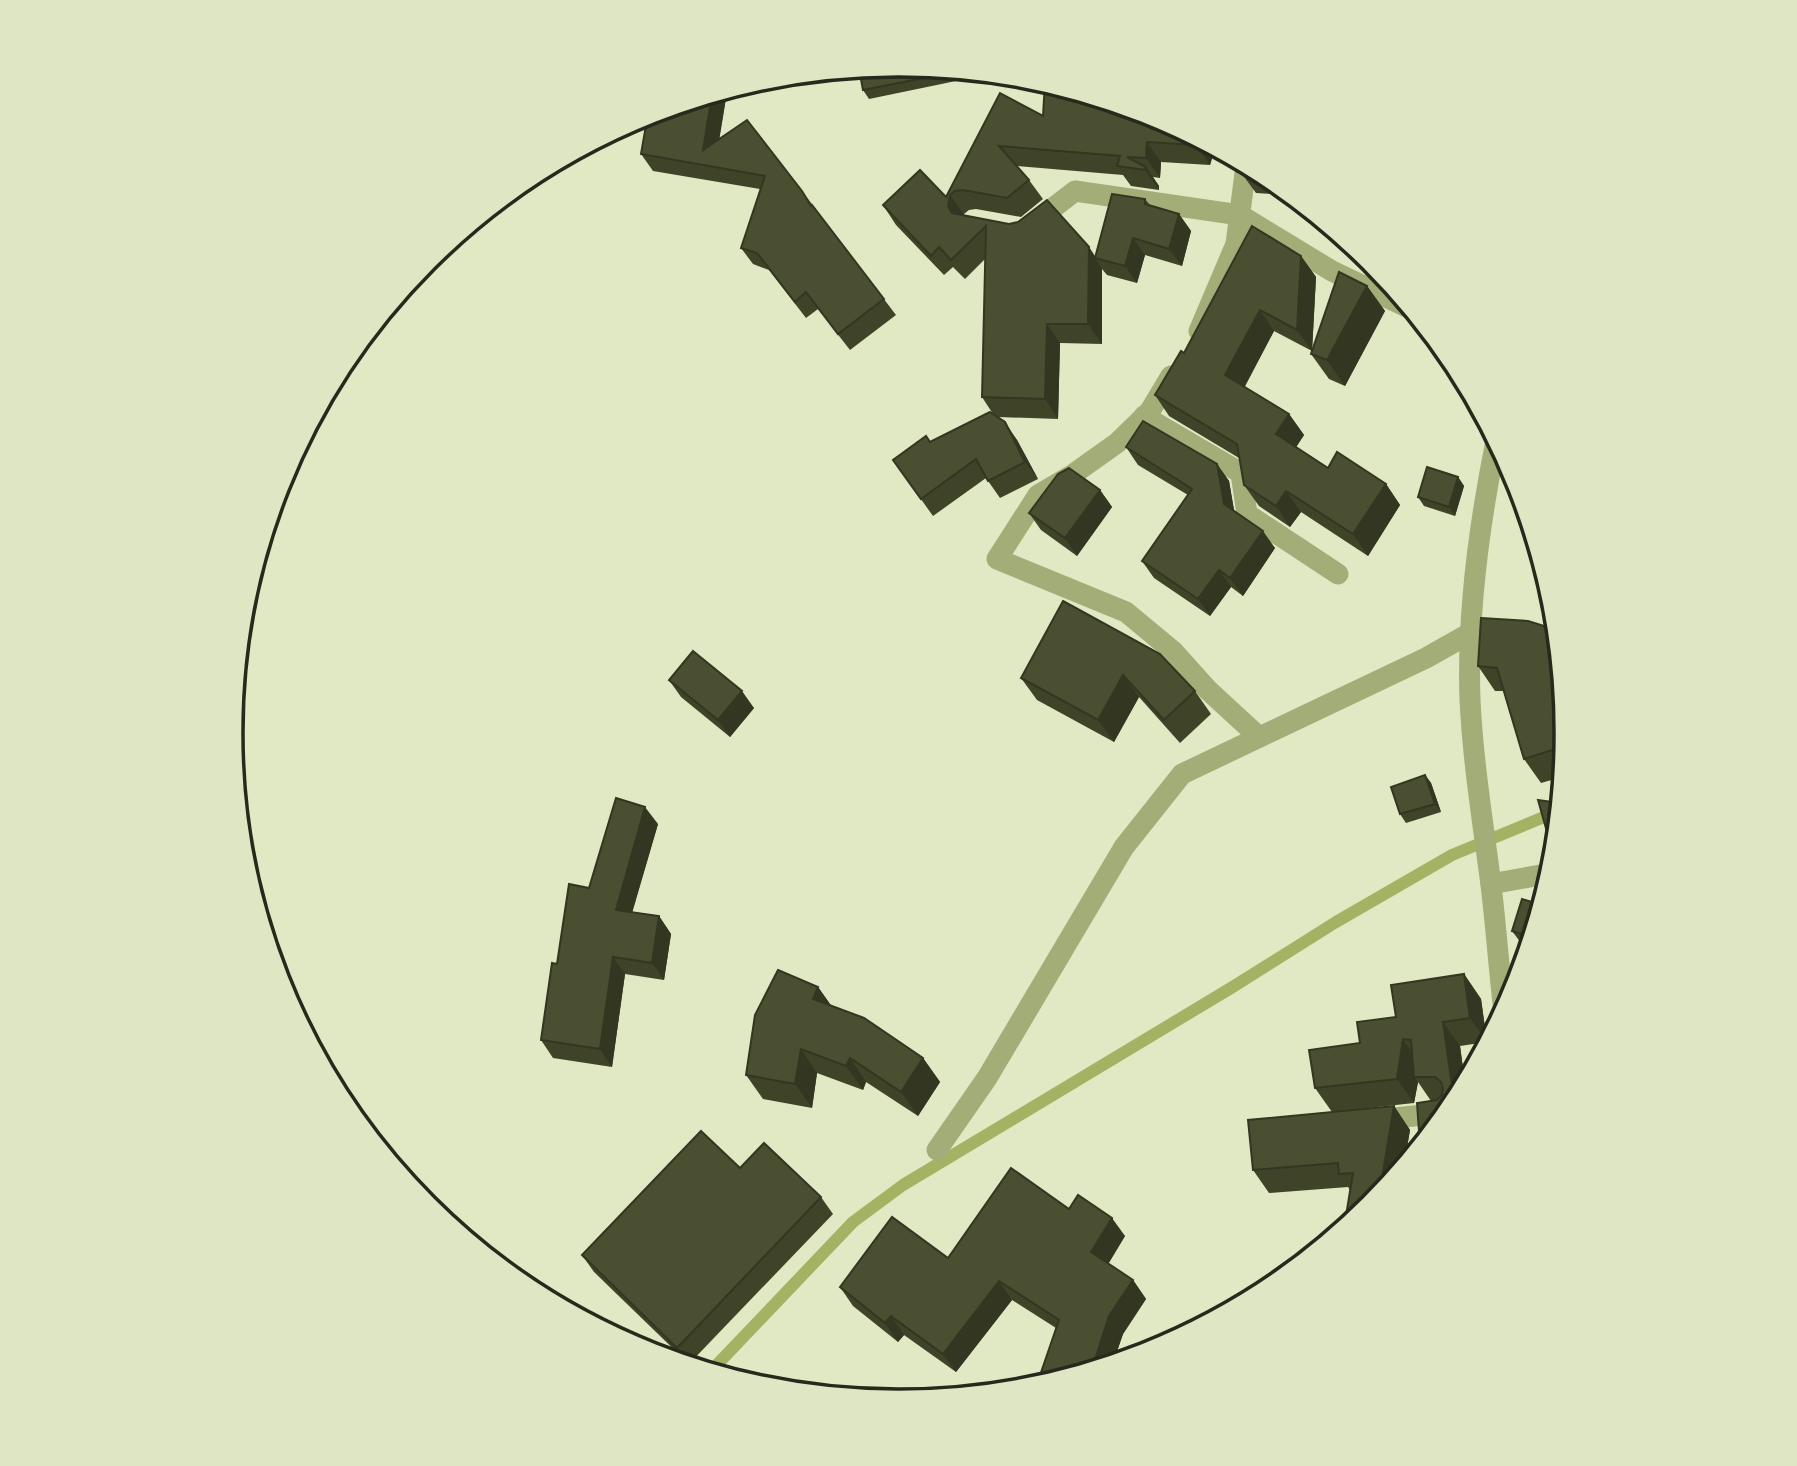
<svg xmlns="http://www.w3.org/2000/svg" width="1797" height="1466" font-family="Jost,sans-serif">
<rect width="100%" height="100%" fill="#e1e9c4"/>
<g fill="none" stroke-linecap="round" stroke-linejoin="round">
<!-- stream -->
<polyline stroke="#a4b363" stroke-width="12" points="711,1371 853,1222 903,1185 1231,988 1336,922 1452,855 1556,812"/>
<!-- street -->
<g stroke="#a2ad77" stroke-width="21">
<polyline points="1031,225 1075,191 1240,215 1332,271 1411,309"/>
<polyline points="1199,331 1236,244 1246,165"/>
<polyline points="1171,376 1150,411 1117,443 1072,475 1038,495 997,559 1126,612 1173,651 1208,690 1259,737"/>
<polyline points="1144,416 1241,473 1247,514 1338,574"/>
<path d="M1496 441C1479 525 1467 613 1470 700 1473 762 1483 823 1491 885 1496 927 1499 969 1504 1012"/>
<polyline points="1491,884 1551,873"/>
<polyline points="1373,1120 1445,1113"/>
<polyline points="937,1150 987,1078 1124,847 1182,774 1426,658 1472,632"/>
</g>
</g>
<!-- wall -->
<g fill="#3f4429">
<polygon points="950,73 956,81 869,99 863,90"/>
<polygon points="725,91 727,92 719,139 802,191 896,315 850,350 818,309 806,318 769,270 753,264 741,248 760,189 653,171 641,154 648,114"/>
<polygon points="1000,93 1043,116 1215,148 1210,165 1161,162 1160,178 1153,177 1159,186 1159,190 1131,186 1123,175 1017,166 1029,180 1043,199 1021,217 976,209 969,210 964,214 963,215 1089,247 1095,256 1145,199 1150,205 1179,214 1191,231 1182,266 1145,255 1137,283 1107,275 1102,269 1102,344 1060,343 1058,419 998,417 1017,440 1038,479 1000,498 986,478 933,516 893,460 993,414 982,397 985,259 965,279 953,267 944,275 896,225 883,205 946,197"/>
<polygon points="1243,163 1270,178 1291,195 1256,193 1242,174"/>
<polygon points="1353,255 1371,261 1391,285 1365,272"/>
<polygon points="1301,256 1316,277 1312,351 1274,331 1244,387 1289,414 1304,435 1296,447 1328,468 1386,484 1400,505 1368,556 1301,512 1290,527 1259,506 1244,485 1239,458 1169,416 1155,395 1184,353"/>
<polygon points="1367,286 1385,311 1345,386 1329,379 1311,354"/>
<polygon points="1126,447 1217,464 1229,481 1234,511 1275,548 1243,596 1231,587 1210,616 1154,578 1142,561 1188,495 1138,465"/>
<polygon points="1458,477 1464,486 1455,516 1424,506 1418,497"/>
<polygon points="1100,490 1112,507 1077,556 1041,530 1029,513"/>
<polygon points="1063,601 1195,691 1211,714 1180,743 1139,697 1114,742 1037,700 1021,678"/>
<polygon points="1481,618 1567,733 1562,777 1541,783 1524,759 1504,691 1495,691 1478,666"/>
<polygon points="669,680 754,708 730,737 681,697"/>
<polygon points="1425,775 1431,783 1441,812 1406,823 1400,814"/>
<polygon points="1560,803 1555,848 1549,839"/>
<polygon points="658,824 632,912 659,916 671,934 664,980 625,974 612,1067 553,1058 541,1040 589,888"/>
<polygon points="1541,905 1527,951 1512,931"/>
<polygon points="1464,974 1481,999 1487,1042 1460,1046 1465,1083 1454,1105 1431,1101 1418,1082 1414,1103 1332,1112 1394,1106 1410,1130 1404,1165 1371,1206 1350,1190 1348,1187 1269,1193 1253,1170 1332,1112 1315,1088 1360,1043 1396,1017"/>
<polygon points="818,987 832,1007 923,1058 940,1082 918,1116 866,1082 863,1090 817,1073 812,1108 763,1099 746,1075"/>
<polygon points="740,1168 821,1197 833,1214 689,1364 594,1272 582,1255"/>
<polygon points="1069,1209 1125,1236 1108,1264 1133,1280 1146,1299 1123,1334 1113,1363 1038,1386 1037,1384 1056,1328 1012,1300 956,1372 904,1335 898,1342 853,1306 840,1287 948,1258"/>
</g>
<!-- shaded-wall -->
<g fill="#333722">
<polygon points="725,91 727,92 715,166 703,150 712,95"/>
<polygon points="1198,139 1215,148 1210,165 1196,145"/>
<polygon points="1147,142 1161,162 1160,178 1146,158"/>
<polygon points="1146,167 1159,186 1159,190 1145,170"/>
<polygon points="950,195 964,214 962,226 948,206"/>
<polygon points="1179,214 1191,231 1182,266 1169,249"/>
<polygon points="1133,238 1145,255 1137,283 1125,266"/>
<polygon points="1089,247 1102,269 1102,344 1088,324"/>
<polygon points="1301,256 1316,277 1312,351 1297,330"/>
<polygon points="1367,286 1385,311 1345,386 1327,360"/>
<polygon points="1260,310 1274,331 1240,396 1225,375"/>
<polygon points="1047,324 1060,343 1058,419 1045,399"/>
<polygon points="1289,414 1304,435 1291,455 1276,434"/>
<polygon points="1005,422 1017,440 1038,479 1025,462"/>
<polygon points="1217,464 1229,481 1236,521 1224,504"/>
<polygon points="1458,477 1464,486 1455,516 1449,507"/>
<polygon points="1386,484 1400,505 1368,556 1353,534"/>
<polygon points="1100,490 1112,507 1077,556 1065,538"/>
<polygon points="1286,491 1301,512 1290,527 1276,506"/>
<polygon points="1263,531 1275,548 1243,596 1230,578"/>
<polygon points="1219,570 1231,587 1210,616 1198,599"/>
<polygon points="1123,675 1139,697 1114,742 1098,720"/>
<polygon points="742,691 754,708 730,737 718,720"/>
<polygon points="1425,775 1431,783 1441,812 1435,804"/>
<polygon points="645,807 658,824 628,927 616,910"/>
<polygon points="659,916 671,934 664,980 652,963"/>
<polygon points="613,957 625,974 612,1067 600,1049"/>
<polygon points="1464,974 1481,999 1487,1042 1470,1018"/>
<polygon points="818,987 835,1011 813,999"/>
<polygon points="1443,1022 1460,1046 1465,1083 1456,1101 1454,1099"/>
<polygon points="1403,1039 1420,1064 1414,1077 1418,1082 1414,1103 1397,1079"/>
<polygon points="801,1049 817,1073 812,1108 795,1084"/>
<polygon points="850,1058 866,1082 863,1090 846,1066"/>
<polygon points="923,1058 940,1082 918,1116 901,1092"/>
<polygon points="1394,1106 1410,1130 1404,1165 1379,1196"/>
<polygon points="1112,1218 1125,1236 1104,1271 1091,1252"/>
<polygon points="1133,1280 1146,1299 1123,1334 1113,1363 1092,1369 1109,1316"/>
<polygon points="999,1281 1012,1300 956,1372 943,1354"/>
<polygon points="891,1316 904,1335 898,1342 885,1323"/>
</g>
<!-- building -->
<g fill="#494f30" stroke="#333722" stroke-width="2">
<polygon points="899,65 944,69 950,73 863,90 859,69"/>
<polygon points="1045,82 1155,116 1198,139 1196,145 1147,142 1146,158 1127,157 1146,167 1145,170 1117,166 1120,156 999,146 1029,180 1007,198 963,190 955,191 950,195 948,206 952,213 1009,224 1018,222 1047,200 1089,247 1088,324 1047,324 1045,399 982,397 986,226 951,260 939,247 931,256 883,205 920,170 946,197 1000,93 1043,116"/>
<polygon points="712,95 703,150 747,120 802,191 811,206 812,205 884,299 838,334 806,292 795,302 757,253 741,248 765,176 641,154 648,114"/>
<polygon points="1243,163 1264,175 1242,174"/>
<polygon points="1112,194 1145,199 1145,204 1179,214 1169,249 1133,238 1125,266 1095,258"/>
<polygon points="1252,226 1301,256 1297,330 1260,310 1225,375 1289,414 1276,434 1328,468 1337,452 1386,484 1353,534 1286,491 1276,506 1244,485 1237,444 1155,395 1181,351 1184,353"/>
<polygon points="1355,248 1371,261 1376,266 1353,255"/>
<polygon points="1339,272 1367,286 1327,360 1311,354"/>
<polygon points="990,412 1005,422 1025,462 988,481 976,459 921,499 893,460 926,436 930,442"/>
<polygon points="1143,421 1217,464 1224,504 1263,531 1230,578 1219,570 1198,599 1142,561 1192,489 1126,447"/>
<polygon points="1427,467 1458,477 1449,507 1418,497"/>
<polygon points="1069,468 1100,490 1065,538 1029,513 1058,474"/>
<polygon points="1063,601 1160,654 1195,691 1164,720 1123,675 1098,720 1021,678"/>
<polygon points="1481,618 1528,621 1557,630 1567,733 1565,746 1524,759 1497,668 1478,666"/>
<polygon points="693,651 742,691 718,720 669,680"/>
<polygon points="1425,775 1435,804 1400,814 1391,787"/>
<polygon points="616,798 645,807 616,910 659,916 652,963 613,957 600,1049 541,1040 552,963 557,964 569,884 589,888"/>
<polygon points="1538,800 1560,803 1556,840 1549,839"/>
<polygon points="1522,899 1541,905 1532,937 1512,931"/>
<polygon points="778,970 818,987 813,999 864,1018 923,1058 901,1092 850,1058 846,1066 801,1049 795,1084 746,1075 755,1015"/>
<polygon points="1464,974 1470,1018 1443,1022 1454,1099 1457,1098 1454,1105 1420,1145 1417,1103 1437,1100 1442,1095 1443,1088 1441,1082 1435,1077 1414,1077 1411,1040 1403,1039 1397,1079 1315,1088 1309,1050 1360,1043 1357,1022 1396,1017 1391,985"/>
<polygon points="1394,1106 1379,1196 1371,1206 1344,1228 1353,1173 1339,1174 1338,1163 1253,1170 1248,1120"/>
<polygon points="701,1131 740,1168 764,1143 821,1197 677,1348 582,1255"/>
<polygon points="1011,1168 1069,1209 1078,1195 1112,1218 1091,1252 1133,1280 1109,1316 1092,1369 1040,1385 1037,1384 1059,1320 999,1281 943,1354 891,1316 885,1323 840,1287 892,1217 948,1258"/>
</g>
<!-- crop -->
<path d="M0 0H1797V1466H0ZM898 77H899A655 655 0 0 1 1554 732V734A655 655 0 0 1 899 1389H898A655 655 0 0 1 243 734V732A655 655 0 0 1 898 77Z" fill="#dee6c3" fill-rule="evenodd"/>
<path fill="none" stroke="#27291c" stroke-width="3.5" d="M898 77H899A655 655 0 0 1 1554 732V734A655 655 0 0 1 899 1389H898A655 655 0 0 1 243 734V732A655 655 0 0 1 898 77Z"/>
</svg>
